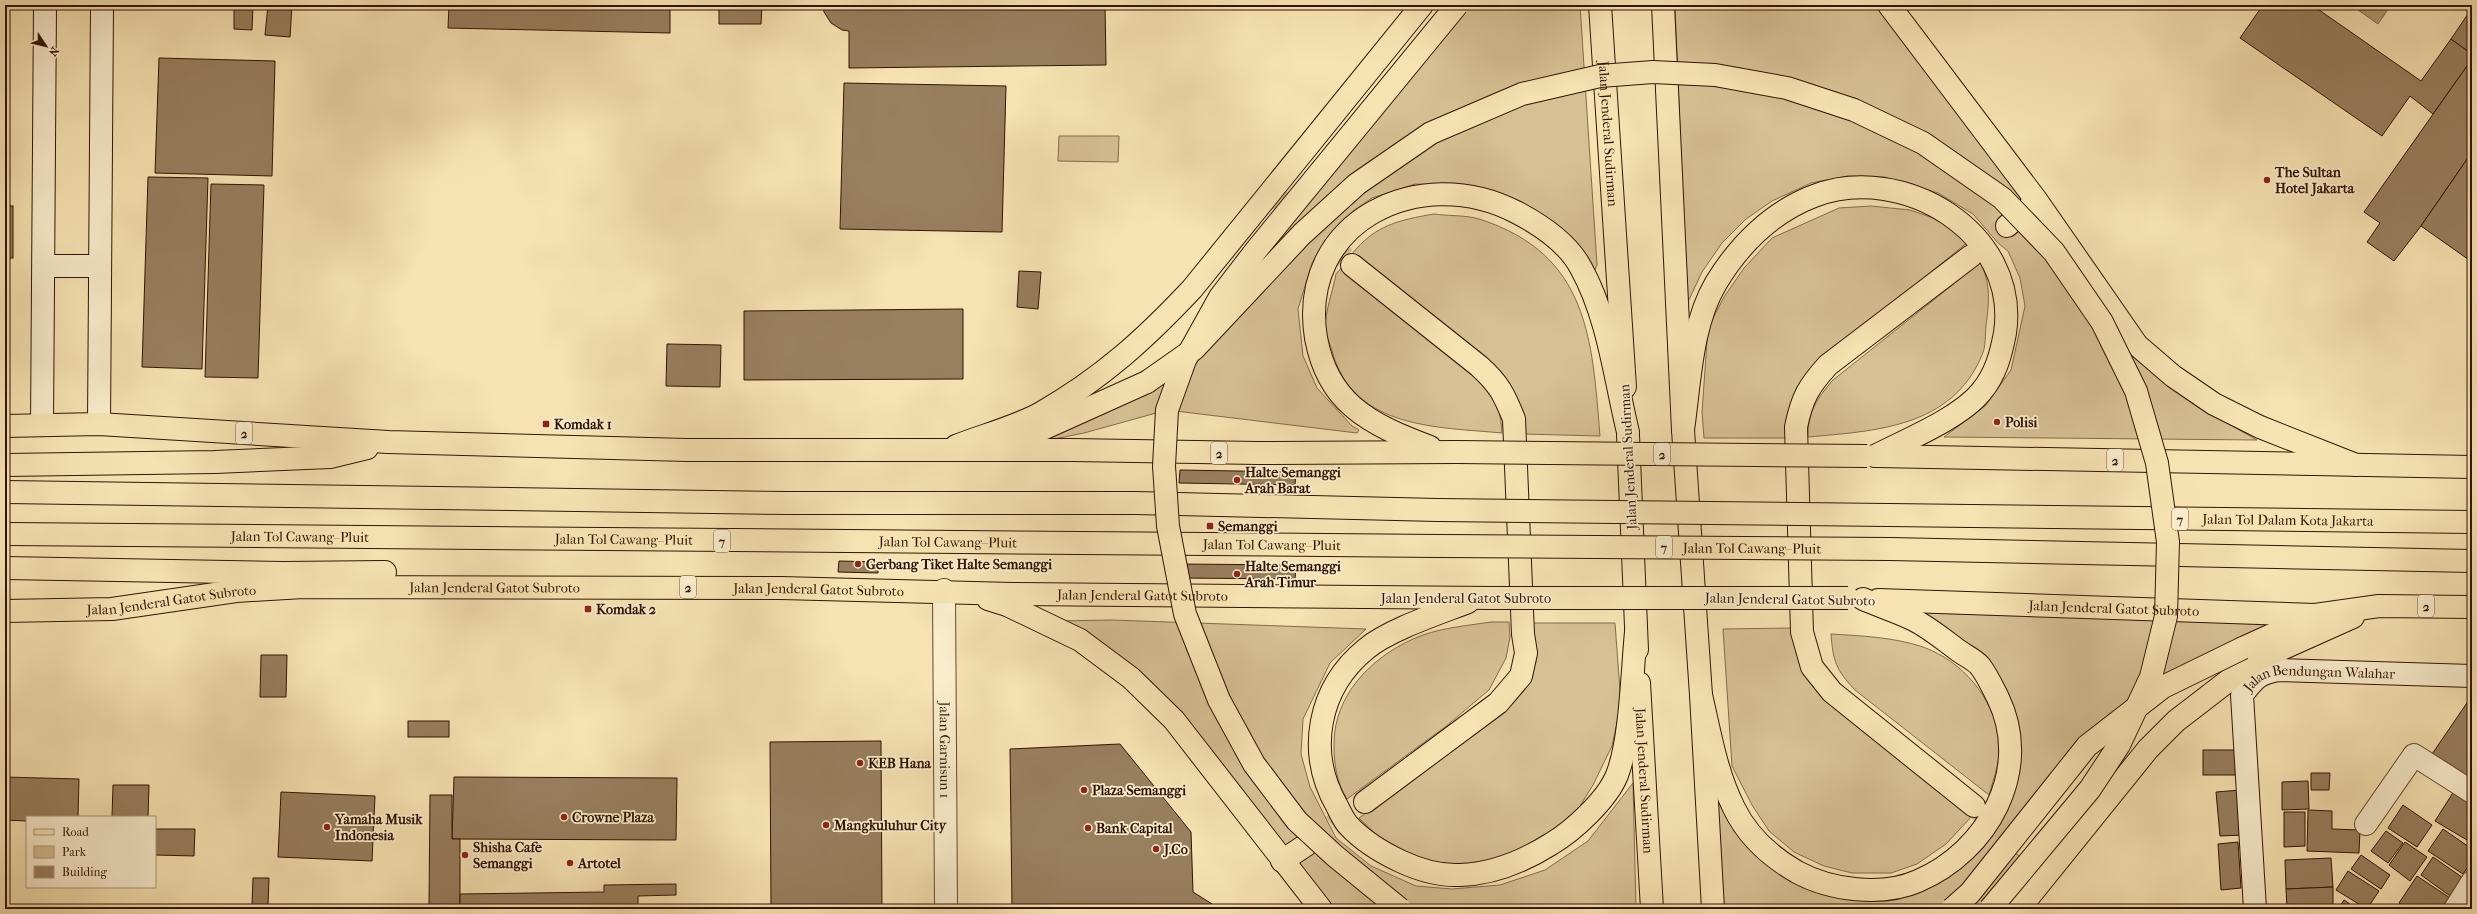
<svg xmlns="http://www.w3.org/2000/svg" width="2477" height="914" font-family="'IM FELL French Canon',serif">
<rect width="100%" height="100%" fill="#f7e3b2"/>
<filter id="stains"><feTurbulence type="fractalNoise" baseFrequency=".005" numOctaves="4"/><feColorMatrix values="0 0 0 0 .2 0 0 0 0 .09 0 0 0 0 .02 0 0 0 .5 -.17"/></filter>
<radialGradient id="worn" r=".72"><stop offset=".6" stop-color="#630" stop-opacity="0"/><stop offset="1" stop-color="#630" stop-opacity=".3"/></radialGradient>
<!-- green -->
<g fill="#d6c094" stroke="#846a4b">
<polygon points="1458,5 1580,5 1597,265 1595,270 1535,212 1498,193 1463,186 1415,184 1372,198 1353,211 1326,239 1312,263 1298,309 1303,356 1317,388 1352,426 1359,430 1357,433 1167,410 1084,433 994,451 1189,353"/>
<polygon points="1675,5 1879,5 2136,356 2195,405 2257,440 1944,437 1985,406 2011,370 2025,306 2020,278 2008,251 1998,243 1973,214 1938,193 1884,177 1847,176 1811,183 1772,201 1746,219 1722,243 1702,272 1687,304"/>
<polygon points="1059,136 1119,136 1118,162 1058,161"/>
<polygon points="1871,206 1910,210 1942,221 1968,242 1817,364 1785,438 1704,438 1702,412 1708,328 1724,297 1744,268 1772,238 1839,208"/>
<path d="M1434 214C1448 216 1466 215 1479 219 1589 254 1592 339 1600 436L1522 434 1521 420 1352 254C1375 225 1399 220 1434 214Z"/>
<path d="M1980 263C1991 281 1989 305 1986 325 1985 335 1986 347 1982 355 1952 428 1874 431 1808 437 1807 413 1818 397 1833 380Z"/>
<path d="M1342 267 1484 383C1497 398 1501 414 1502 433 1438 427 1355 429 1333 354 1331 346 1326 336 1325 328 1325 313 1333 290 1336 274Z"/>
<polygon points="1863,599 2315,615 2243,648 2087,746 2007,847 2029,863 1991,909 1713,909 1717,765 1734,810 1812,880 1917,882 1983,831 2012,744 1980,666"/>
<polygon points="1112,620 1366,629 1330,663 1303,719 1301,754 1310,787 1336,838 1371,866 1416,886 1452,889 1500,885 1545,870 1588,841 1633,783 1636,909 1321,909 1174,720 1055,621"/>
<path d="M1491 622H1509L1510 637 1506 658 1489 690 1445 727 1347 799C1336 781 1334 763 1334 744 1334 695 1371 658 1413 639 1437 628 1465 626 1491 622Z"/>
<polygon points="1533,623 1615,623 1621,704 1612,746 1593,785 1572,819 1502,861 1461,865 1426,861 1381,839 1359,818 1450,752 1508,704 1529,680 1536,662"/>
<polygon points="1793,628 1801,663 1972,816 1946,844 1917,864 1891,873 1852,873 1824,866 1794,852 1769,831 1752,805 1732,766 1723,629"/>
<path d="M1831 634C1862 636 1893 637 1923 647 1962 661 1993 697 1999 738 2002 757 1994 777 1989 795L1855 690C1836 670 1833 661 1831 634Z"/>
</g>
<!-- water -->
<polygon fill="#b49c76" stroke="#806548" points="2351,5 2391,5 2378,24"/>
<!-- building -->
<g fill="#987f5e" stroke="#321302">
<polygon points="234,5 253,5 252,30 234,29"/>
<polygon points="268,5 292,5 290,37 265,35"/>
<polygon points="449,5 670,5 670,33 448,28"/>
<polygon points="719,5 762,5 761,24 719,24"/>
<polygon points="823,5 1105,5 1106,65 849,68 849,31 842,30 831,23 824,12"/>
<polygon points="2263,5 2312,5 2421,81 2451,39 2472,54 2472,59 2433,114 2410,96 2382,136 2240,38"/>
<polygon points="2472,8 2472,54 2451,39"/>
<polygon points="159,58 275,61 272,176 155,173"/>
<polygon points="2472,59 2472,152 2421,226 2394,261 2367,242 2380,223 2364,212"/>
<polygon points="844,83 1006,86 1002,232 840,229"/>
<polygon points="2472,152 2472,262 2421,226"/>
<polygon points="148,177 208,178 202,369 142,367"/>
<polygon points="211,184 264,185 258,378 205,377"/>
<rect x="5" y="206" width="8" height="52"/>
<polygon points="1019,271 1041,272 1038,309 1017,307"/>
<polygon points="963,309 963,379 744,380 744,311"/>
<polygon points="667,344 721,345 720,387 666,386"/>
<polygon points="1180,470 1296,472 1295,485 1179,483"/>
<polygon points="839,561 878,562 878,573 838,572"/>
<polygon points="1179,564 1296,565 1295,579 1179,578"/>
<polygon points="261,655 287,655 286,697 260,697"/>
<polygon points="2471,697 2472,698 2472,786 2430,757"/>
<rect x="408" y="721" width="41" height="16"/>
<polygon points="881,741 882,909 771,909 770,742"/>
<polygon points="1120,744 1191,832 1193,892 1220,909 1012,909 1010,749"/>
<rect x="2203" y="750" width="36" height="25"/>
<polygon points="2311,773 2330,773 2329,790 2311,790"/>
<polygon points="5,777 79,779 78,817 27,817 27,821 5,820"/>
<polygon points="454,777 677,778 676,840 452,839"/>
<polygon points="2308,781 2309,809 2282,810 2282,782"/>
<polygon points="113,785 149,785 148,817 112,817"/>
<polygon points="2456,788 2472,798 2472,843 2435,821"/>
<polygon points="2241,790 2244,835 2220,836 2216,792"/>
<polygon points="281,792 375,796 372,861 278,857"/>
<polygon points="430,795 452,795 452,839 460,839 460,905 429,907"/>
<polygon points="2403,805 2432,825 2417,847 2388,828"/>
<polygon points="2308,810 2332,811 2332,829 2360,830 2359,853 2307,851"/>
<polygon points="2284,812 2305,812 2305,846 2284,847"/>
<polygon points="155,829 195,829 194,856 155,855"/>
<polygon points="2443,829 2472,849 2472,861 2463,874 2428,851"/>
<polygon points="2386,831 2403,843 2388,863 2371,851"/>
<polygon points="2238,842 2241,888 2221,890 2218,844"/>
<polygon points="2405,842 2427,857 2410,881 2389,865"/>
<polygon points="2361,855 2390,875 2381,889 2351,869"/>
<polygon points="2433,857 2466,880 2453,898 2421,875"/>
<polygon points="2331,858 2333,887 2286,889 2285,860"/>
<polygon points="2348,871 2379,891 2367,909 2336,890"/>
<polygon points="2417,876 2450,898 2442,909 2407,909 2399,903"/>
<polygon points="253,878 269,878 268,905 252,905"/>
<polygon points="676,884 676,895 638,896 638,909 440,909 440,905 460,905 460,894 604,892 604,885"/>
<polygon points="2333,887 2333,909 2287,909 2286,889"/>
<polygon points="2344,900 2357,909 2338,909"/>
</g>
<g fill="none" stroke-linecap="round" stroke-linejoin="round">
<!-- highway-tunnel -->
<g stroke="#d0b98f" stroke-width="22" stroke-dasharray="22 11" stroke-linecap="butt">
<polyline points="1279,200 1348,261"/>
<polyline points="1971,256 2007,226"/>
<polyline points="1975,807 2048,864"/>
<polyline points="1306,845 1365,802"/>
</g>
<defs>
<g id="street">
<path id="s1" d="M944 590 946 909"/>
<polyline points="2366,824 2414,755 2472,792"/>
<polyline points="2455,909 2472,882"/>
</g>
<g id="secondary">
<polyline points="44,266 100,266"/>
<polyline points="99,424 102,5"/>
<polyline points="42,425 45,5"/>
<path id="s2" d="M2255 909 2242 695C2255 678 2258 674 2278 670L2472 676"/>
</g>
<g id="primary">
<path id="s3" d="M1600 5 1625 387"/>
<polyline points="1663,5 1683,430 1701,695 1713,909"/>
<polyline points="1628,435 1637,650"/>
<path id="s4" d="M1639 683 1652 909"/>
</g>
<g id="highway">
<polyline points="1889,5 2037,201 2137,345 2173,376 2214,404 2260,427 2356,465"/>
<polyline points="2007,226 2034,203"/>
<path d="M1971 256 1828 365C1808 387 1802 398 1796 427L1802 632 1812 667 1832 692 1974 806"/>
<path d="M1352 265 1479 366C1499 384 1504 394 1514 419L1523 634 1526 653 1521 676 1498 703 1365 802"/>
<polyline points="5,426 99,424 388,442 687,450 1072,450 1258,453 1456,452"/>
<path d="M1683 430C1690 382 1691 325 1716 283 1739 245 1772 212 1814 196 1902 162 2020 232 2005 333 2001 354 1996 374 1981 392 1960 418 1906 440 1875 456"/>
<path d="M956 446C981 436 1018 426 1041 413 1102 378 1144 340 1192 289L1422 5"/>
<polyline points="1005,446 1147,382"/>
<path d="M1430 447C1404 437 1375 426 1353 407 1332 389 1321 365 1316 338 1297 221 1420 162 1516 212 1541 225 1568 243 1581 268 1608 316 1615 379 1628 432"/>
<polyline points="1877,456 2472,467"/>
<polyline points="5,465 215,462 330,457 367,448"/>
<polyline points="5,492 788,503 1135,503 1438,510"/>
<path id="s5" d="M1888 515 2472 522"/>
<path id="s6" d="M5 534 1439 546"/>
<polyline points="1890,549 2472,561"/>
<polyline points="5,568 283,573 385,572"/>
<polyline points="988,599 1007,605 1080,640 1131,678 1174,720 1321,909"/>
<path id="s7" d="M1878 600 2315 615 2379 606 2472 607"/>
<path d="M1468 602C1440 613 1388 630 1366 649 1318 688 1306 752 1337 806 1340 812 1344 821 1349 826 1363 841 1381 852 1400 861 1417 869 1440 876 1460 875 1492 874 1524 861 1551 844 1573 831 1607 800 1617 775 1631 739 1632 672 1636 632"/>
<path id="s8" d="M5 611 112 609 236 591 303 587 781 588 1012 594 1493 598"/>
<polyline points="2243,648 2311,617"/>
<path d="M1701 695C1710 733 1716 772 1734 808 1747 835 1771 857 1797 872 1830 890 1882 897 1918 881 1988 851 2033 770 1998 698 1993 688 1987 675 1980 666 1975 660 1966 656 1959 651 1945 641 1930 628 1914 620 1898 612 1879 606 1863 599"/>
<polyline points="1282,861 1306,845"/>
<polyline points="2019,909 2148,749 2176,721 2237,674 2266,656 2353,617"/>
</g>
</defs>
<!-- street casing -->
<use href="#street" stroke="#63472e" stroke-width="24"/>
<!-- secondary casing -->
<use href="#secondary" stroke="#321302" stroke-width="24"/>
<!-- primary casing -->
<use href="#primary" stroke="#321302" stroke-width="24"/>
<!-- highway casing -->
<use href="#highway" stroke="#321302" stroke-width="24"/>
<!-- street -->
<use href="#street" stroke="#faedcd" stroke-width="22"/>
<!-- secondary -->
<use href="#secondary" stroke="#faedcd" stroke-width="22"/>
<!-- primary -->
<use href="#primary" stroke="#f7e3b2" stroke-width="22"/>
<!-- highway -->
<use href="#highway" stroke="#f7e3b2" stroke-width="22"/>
<defs>
<g id="highway-bridge">
<polyline points="1147,382 1194,349 1302,234 1357,184 1431,133 1522,94 1600,76 1653,72 1715,75 1787,88 1854,110 1923,143 2002,198 2054,252 2102,322 2136,391 2157,463 2168,542 2166,616 2151,677 2119,745 2090,789 1990,909"/>
<polyline points="1456,452 1867,456"/>
<polyline points="1438,510 1888,515"/>
<path id="s9" d="M1439 546 1890 549"/>
<polyline points="1493,598 1848,598"/>
<polyline points="1400,909 1335,856 1297,821 1254,764 1219,700 1185,614 1168,526 1164,466 1167,410 1185,360 1220,297 1257,249 1457,5"/>
<polyline points="1952,909 1970,893 2087,746 2163,687 2243,648"/>
</g>
</defs>
<!-- highway-bridge casing -->
<use href="#highway-bridge" stroke="#321302" stroke-width="24" stroke-linecap="butt"/>
<!-- highway-bridge -->
<use href="#highway-bridge" stroke="#f7e3b2" stroke-width="22"/>
</g>
<!-- markers -->
<g fill="#8f2418" stroke="#faedcd" stroke-width="1.5">
<circle cx="2267" cy="180" r="4"/>
<circle cx="1997" cy="422" r="4"/>
<rect x="542" y="420" width="8" height="8" rx="2"/>
<circle cx="1237" cy="480" r="4"/>
<rect x="1206" y="522" width="8" height="8" rx="2"/>
<circle cx="858" cy="564" r="4"/>
<circle cx="1237" cy="574" r="4"/>
<rect x="584" y="605" width="8" height="8" rx="2"/>
<circle cx="860" cy="763" r="4"/>
<circle cx="1084" cy="790" r="4"/>
<circle cx="564" cy="817" r="4"/>
<circle cx="826" cy="825" r="4"/>
<circle cx="327" cy="827" r="4"/>
<circle cx="1088" cy="828" r="4"/>
<circle cx="1156" cy="849" r="4"/>
<circle cx="465" cy="855" r="4"/>
<circle cx="570" cy="863" r="4"/>
</g>
<g text-anchor="middle" stroke-width="3.5" stroke-linejoin="round" paint-order="stroke">
<!-- shield labels -->
<g fill="#faedcd" stroke="#6e543f" stroke-width="1">
<rect x="236" y="422" width="16" height="22" rx="3"/>
<rect x="1211" y="442" width="16" height="22" rx="3"/>
<rect x="1654" y="443" width="16" height="22" rx="3"/>
<rect x="2107" y="449" width="16" height="22" rx="3"/>
<rect x="2172" y="508" width="16" height="22" rx="3"/>
<rect x="714" y="530" width="16" height="22" rx="3"/>
<rect x="1656" y="536" width="16" height="22" rx="3"/>
<rect x="680" y="576" width="16" height="22" rx="3"/>
<rect x="2418" y="595" width="16" height="22" rx="3"/>
</g>
<g font-size="13" font-weight="bold" fill="#321302">
<text x="244" y="438">2</text>
<text x="1219" y="458">2</text>
<text x="1662" y="459">2</text>
<text x="2115" y="465">2</text>
<text x="2180" y="524">7</text>
<text x="722" y="546">7</text>
<text x="1664" y="552">7</text>
<text x="688" y="592">2</text>
<text x="2426" y="611">2</text>
</g>
<!-- street labels -->
<g font-size="14" fill="#321302" stroke="#faedcd">
<text dy="5" stroke="none"><textPath href="#s3" startOffset="129">Jalan Jenderal Sudirman</textPath></text>
<text transform="translate(1628 457) rotate(-93)" y="5">Jalan Jenderal Sudirman</text>
<text dy="5" stroke="none"><textPath href="#s5" startOffset="400">Jalan Tol Dalam Kota Jakarta</textPath></text>
<text dy="5" stroke="none"><textPath href="#s6" startOffset="295">Jalan Tol Cawang–Pluit</textPath></text>
<text dy="5" stroke="none"><textPath href="#s6" startOffset="619">Jalan Tol Cawang–Pluit</textPath></text>
<text dy="5" stroke="none"><textPath href="#s6" startOffset="943">Jalan Tol Cawang–Pluit</textPath></text>
<text dy="5" stroke="none"><textPath href="#s6" startOffset="1267">Jalan Tol Cawang–Pluit</textPath></text>
<text dy="5" stroke="none"><textPath href="#s9" startOffset="313">Jalan Tol Cawang–Pluit</textPath></text>
<text dy="5" stroke="none"><textPath href="#s8" startOffset="491">Jalan Jenderal Gatot Subroto</textPath></text>
<text dy="5" stroke="none"><textPath href="#s8" startOffset="815">Jalan Jenderal Gatot Subroto</textPath></text>
<text dy="5" stroke="none"><textPath href="#s8" startOffset="1139">Jalan Jenderal Gatot Subroto</textPath></text>
<text x="1466" y="603">Jalan Jenderal Gatot Subroto</text>
<text transform="translate(1790 599) rotate(1)" y="5">Jalan Jenderal Gatot Subroto</text>
<text dy="5" stroke="none"><textPath href="#s8" startOffset="167">Jalan Jenderal Gatot Subroto</textPath></text>
<text dy="5" stroke="none"><textPath href="#s7" startOffset="236">Jalan Jenderal Gatot Subroto</textPath></text>
<text dy="5" stroke="none"><textPath href="#s2" startOffset="299">Jalan Bendungan Walahar</textPath></text>
<text dy="5" stroke="none"><textPath href="#s1" startOffset="160">Jalan Garnisun 1</textPath></text>
<text dy="5" stroke="none"><textPath href="#s4" startOffset="98">Jalan Jenderal Sudirman</textPath></text>
</g>
<!-- poi labels -->
<g font-size="14" font-weight="bold" fill="#321302" stroke="#faedcd" text-anchor="start">
<text x="2275" y="177">The Sultan<tspan x="2275" dy="16">Hotel Jakarta</tspan></text>
<text x="2005" y="427">Polisi</text>
<text x="554" y="429">Komdak 1</text>
<text x="1245" y="477">Halte Semanggi<tspan x="1245" dy="16">Arah Barat</tspan></text>
<text x="1218" y="531">Semanggi</text>
<text x="866" y="569">Gerbang Tiket Halte Semanggi</text>
<text x="1245" y="571">Halte Semanggi<tspan x="1245" dy="16">Arah Timur</tspan></text>
<text x="596" y="614">Komdak 2</text>
<text x="868" y="768">KEB Hana</text>
<text x="1092" y="795">Plaza Semanggi</text>
<text x="572" y="822">Crowne Plaza</text>
<text x="335" y="824">Yamaha Musik<tspan x="335" dy="16">Indonesia</tspan></text>
<text x="834" y="830">Mangkuluhur City</text>
<text x="1096" y="833">Bank Capital</text>
<text x="473" y="852">Shisha Cafe<tspan x="473" dy="16">Semanggi</tspan></text>
<text x="1164" y="854">J.Co</text>
<text x="578" y="868">Artotel</text>
</g>
</g>
<!-- margin -->
<rect width="2477" height="914" fill="none" stroke="#f7e3b2" stroke-width="20"/>
<rect x="6" y="6" width="2465" height="902" fill="none" stroke="#321302" stroke-width="2"/>
<rect x="10" y="10" width="2457" height="894" fill="none" stroke="#321302"/>
<!-- legend -->
<rect x="26" y="816" width="130" height="72" fill="#faedcd" stroke="#aa967c"/>
<rect x="34" y="829" width="20" height="6" fill="#f7e3b2" stroke="#aa967c"/>
<text x="62" y="836" font-size="12" fill="#321302">Road</text>
<rect x="34" y="846" width="20" height="12" fill="#d6c094" stroke="#aa967c"/>
<text x="62" y="856" font-size="12" fill="#321302">Park</text>
<rect x="34" y="866" width="20" height="12" fill="#987f5e" stroke="#aa967c"/>
<text x="62" y="876" font-size="12" fill="#321302">Building</text>
<!-- north arrow -->
<g transform="translate(46 46) rotate(125)" stroke="#faedcd" stroke-width="3" paint-order="stroke">
<path d="M0-3L7 15L0 10L-7 15Z" fill="#321302"/>
<text y="-6" font-size="11" font-weight="bold" text-anchor="middle" fill="#321302">N</text>
</g>
<rect width="100%" height="100%" filter="url(#stains)"/>
<rect width="100%" height="100%" fill="url(#worn)"/>
</svg>
